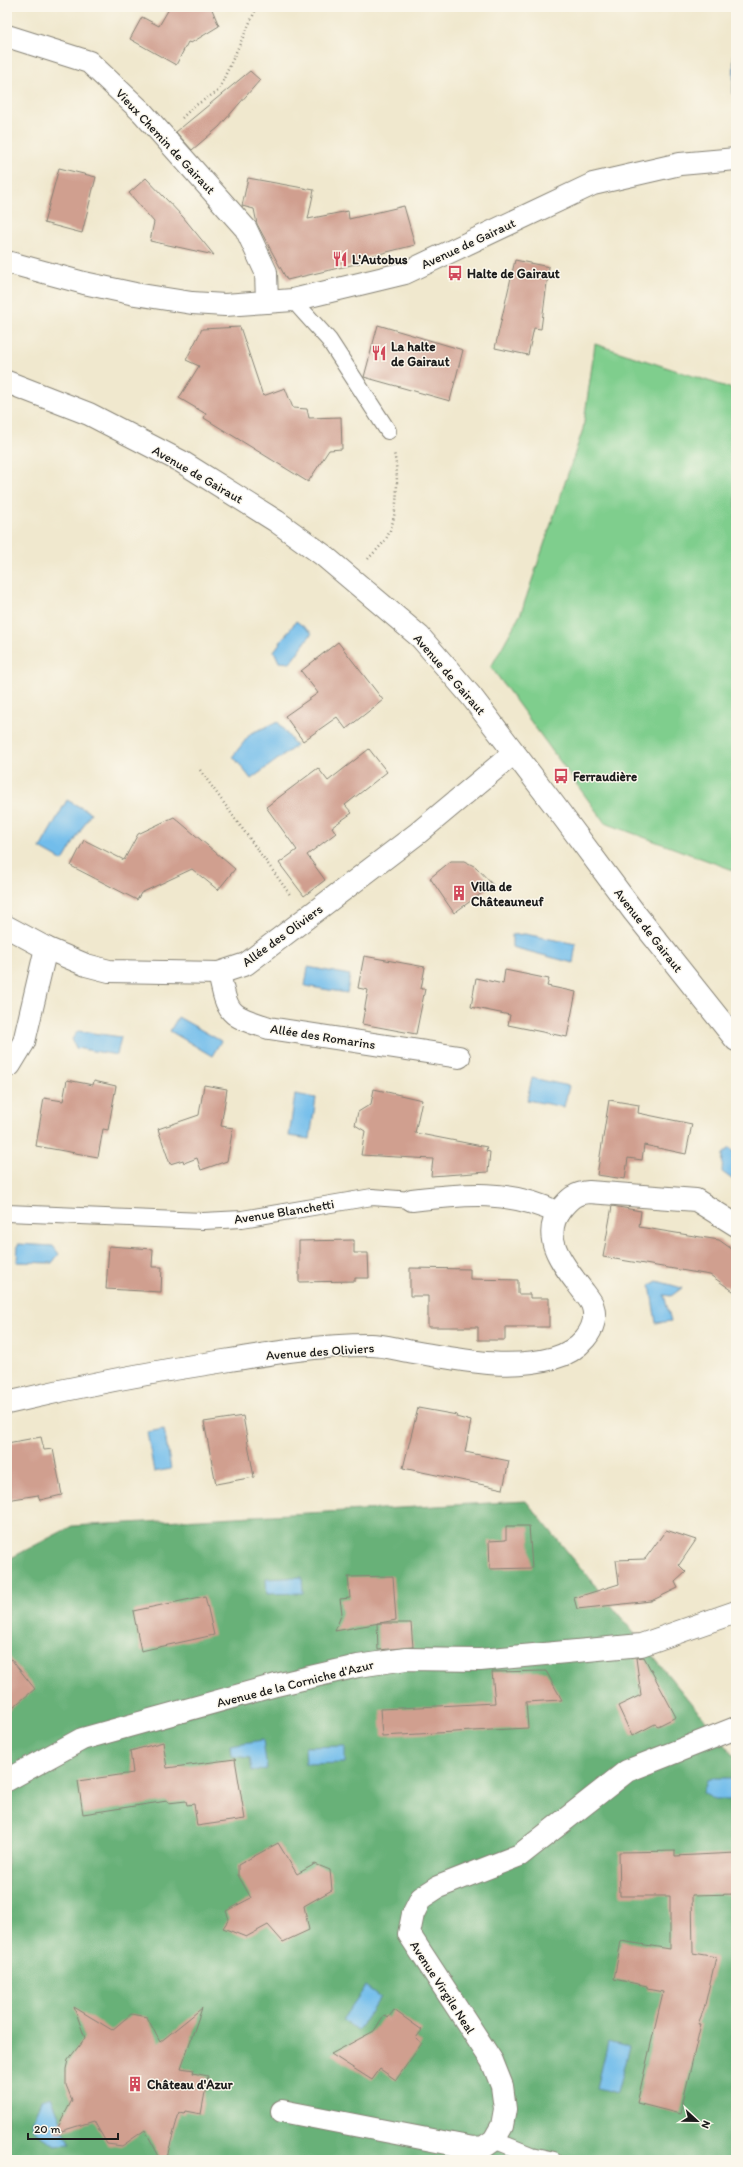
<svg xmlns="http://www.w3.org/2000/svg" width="743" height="2167" font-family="Itim,sans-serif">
<rect width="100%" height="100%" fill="#fbf7ec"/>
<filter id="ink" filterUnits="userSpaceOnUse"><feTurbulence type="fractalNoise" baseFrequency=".025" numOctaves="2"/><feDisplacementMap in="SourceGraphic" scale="8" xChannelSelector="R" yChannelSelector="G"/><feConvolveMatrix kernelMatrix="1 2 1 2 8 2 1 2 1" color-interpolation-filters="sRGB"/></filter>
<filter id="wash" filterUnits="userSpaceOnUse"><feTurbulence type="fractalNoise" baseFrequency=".012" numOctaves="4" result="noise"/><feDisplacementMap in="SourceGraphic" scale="16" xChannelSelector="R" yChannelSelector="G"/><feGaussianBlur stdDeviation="0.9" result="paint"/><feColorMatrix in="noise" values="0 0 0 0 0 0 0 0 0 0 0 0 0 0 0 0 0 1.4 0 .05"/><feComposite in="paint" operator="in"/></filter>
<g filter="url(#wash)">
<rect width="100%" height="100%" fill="#f0e8ce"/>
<!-- green -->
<polygon fill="#7fce8d" stroke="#4e7554" points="595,344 736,390 736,871 605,823 491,667 521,613 583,429"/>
<!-- forest -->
<polygon fill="#67b178" stroke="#42664a" points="526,1501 736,1758 736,2160 14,2160 7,2154 7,1560 72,1526"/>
<!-- water -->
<g fill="#72bdeb" stroke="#476c84">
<polygon points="734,48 736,48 736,94 733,94"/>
<polygon points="296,621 312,633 290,663 279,662 274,651"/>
<polygon points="278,722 296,746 251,779 233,756 251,733"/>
<polygon points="67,800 91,813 63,861 40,848"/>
<polygon points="525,934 576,944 573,963 512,947 512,935"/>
<polygon points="308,967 350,975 347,993 305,986"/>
<polygon points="178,1017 221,1041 212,1056 170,1031"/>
<polygon points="78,1031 121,1037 117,1055 76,1048 72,1039"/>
<polygon points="532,1078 569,1086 564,1107 527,1100"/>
<polygon points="295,1094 316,1098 310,1139 289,1136"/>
<polygon points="730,1148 736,1155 736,1182 722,1172 723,1154"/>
<polygon points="18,1244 53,1246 59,1254 52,1263 17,1262"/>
<polygon points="657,1281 682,1288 671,1296 664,1295 671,1321 656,1323 650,1285"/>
<polygon points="164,1429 171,1469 154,1472 147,1432"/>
<polygon points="302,1577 303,1593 267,1594 266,1579"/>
<polygon points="263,1740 267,1769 252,1771 250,1758 231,1756 230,1745"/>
<polygon points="345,1746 345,1763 306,1764 305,1747"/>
<polygon points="714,1778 736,1778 736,1800 715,1800 703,1793 707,1780"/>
<polygon points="366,1986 381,1997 358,2030 342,2020"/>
<polygon points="608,2042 629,2047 617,2093 597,2088"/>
<polygon points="51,2097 70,2143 70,2144 55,2145 34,2131 32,2123 42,2100"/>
</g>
<g id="blocks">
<!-- building -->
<g fill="#d09f8f">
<polygon points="170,7 211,7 219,26 191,43 188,42 176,65 130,39 142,17 159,26"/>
<polygon points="250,71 260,80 219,127 192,150 176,132"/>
<polygon points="59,168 96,177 82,233 44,223"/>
<polygon points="146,178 183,217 214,255 150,241 154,222 129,193"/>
<polygon points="248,178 314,190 308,219 348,211 349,219 404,206 415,245 359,259 360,263 287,280 257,224 254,209 242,206"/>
<polygon points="515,260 549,267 541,329 534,328 528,355 495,348"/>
<polygon points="378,325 463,350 450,401 364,377"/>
<polygon points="240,327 263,396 285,388 293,408 307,409 309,418 341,417 342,449 329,450 308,482 204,418 206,414 179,398 199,366 186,360 202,329"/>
<polygon points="338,642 383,700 346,729 337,717 303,741 285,716 318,693 301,671"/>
<polygon points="369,749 387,772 345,805 352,813 332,827 336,833 307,855 325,880 304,896 279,863 297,850 266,807 318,768 328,781"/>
<polygon points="174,817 235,869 218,890 192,869 141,893 137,900 71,866 84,840 124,860 138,834"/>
<polygon points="451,861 464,861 476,867 493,885 454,913 430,878"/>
<polygon points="364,956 425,967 421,989 425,989 416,1034 362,1024 368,990 358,988"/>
<polygon points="505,970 549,979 547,986 576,992 567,1037 508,1025 510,1015 471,1007 476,978 503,984"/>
<polygon points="67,1080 93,1085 94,1081 116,1086 108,1130 103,1129 98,1157 36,1146 44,1098 63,1101"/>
<polygon points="204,1085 227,1089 221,1126 233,1128 227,1161 201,1170 197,1158 184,1163 183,1160 170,1164 158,1129 199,1115"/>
<polygon points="374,1089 422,1100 415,1133 487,1147 486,1151 490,1152 488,1172 431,1176 433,1159 361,1155 365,1131 355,1125 358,1112 371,1104"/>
<polygon points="609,1100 639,1105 638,1113 692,1124 686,1154 644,1145 642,1160 628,1158 625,1179 597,1175"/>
<polygon points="612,1206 641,1211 639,1227 719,1240 736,1252 736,1293 710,1275 603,1257"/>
<polygon points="354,1240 354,1253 368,1253 369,1278 355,1278 355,1281 299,1282 299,1241"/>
<polygon points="109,1246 153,1249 152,1267 162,1267 161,1292 106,1289"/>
<polygon points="410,1268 470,1269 470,1279 518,1280 518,1294 530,1294 530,1298 549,1298 549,1327 505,1327 505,1340 478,1340 478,1327 428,1327 428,1296 410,1296"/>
<polygon points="418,1408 457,1415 456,1417 471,1421 465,1452 509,1461 503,1489 403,1468"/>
<polygon points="243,1416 254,1477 216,1484 204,1422"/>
<polygon points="41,1437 44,1450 53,1449 62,1495 40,1500 38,1495 7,1500 7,1443"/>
<polygon points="506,1526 529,1526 532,1568 490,1569 489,1541 506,1540"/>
<polygon points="666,1530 696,1540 679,1565 686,1572 675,1582 678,1588 651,1601 577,1609 574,1598 619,1584 616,1560 645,1559"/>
<polygon points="393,1576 396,1620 335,1631 342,1613 340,1599 350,1598 348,1577"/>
<polygon points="205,1596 214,1635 141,1651 133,1611"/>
<polygon points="377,1623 411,1623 413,1647 378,1650"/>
<polygon points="7,1654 35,1689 7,1712"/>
<polygon points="644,1657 676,1717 658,1726 655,1724 632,1736 618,1706 641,1695 636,1658"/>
<polygon points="546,1671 562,1700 526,1702 528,1728 382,1736 380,1709 495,1703 492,1672"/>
<polygon points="163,1742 167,1768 235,1759 245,1819 197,1826 194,1804 187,1805 186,1801 168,1803 167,1801 83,1814 78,1781 133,1773 130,1751"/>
<polygon points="278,1843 297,1874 315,1864 330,1870 332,1890 304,1906 309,1930 283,1942 268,1925 246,1937 223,1928 229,1919 226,1911 251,1898 238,1875 238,1865"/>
<polygon points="675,1851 675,1856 736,1853 736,1894 692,1895 693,1953 716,1957 704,2009 698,2024 701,2024 680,2114 637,2103 663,1992 647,1989 647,1986 614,1979 621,1941 670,1949 670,1896 620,1896 619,1852"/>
<polygon points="74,2007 112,2030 131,2014 147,2017 160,2042 202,2008 181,2068 194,2070 193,2073 208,2076 201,2114 185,2111 184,2114 179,2113 166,2160 161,2160 145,2130 122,2146 107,2144 94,2121 55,2133 72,2100 66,2085 66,2069 68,2060 85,2038"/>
<polygon points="394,2010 422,2030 416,2038 422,2043 396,2080 380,2069 372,2080 331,2054 374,2031 384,2015 388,2018"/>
</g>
</g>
</g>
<g filter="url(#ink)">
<use href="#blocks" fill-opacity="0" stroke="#868275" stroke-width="1"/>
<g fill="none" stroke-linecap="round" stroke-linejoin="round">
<defs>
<g id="lane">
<polyline points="293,300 329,340 388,431"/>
<polyline points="7,1213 203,1221 242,1219 372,1197 412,1200"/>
<polyline points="494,2140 531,2155 554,2160"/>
</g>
<g id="street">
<polyline points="7,36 89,62 142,112 246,229 266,272 267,302"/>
<polyline points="7,927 46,948 86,965 109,971 219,973 246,964 418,833 514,753"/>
<path d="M219 973C228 1015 228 1015 269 1028L459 1057"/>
<polyline points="10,1065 24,1042 46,948"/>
<path d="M412 1200C464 1194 510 1189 558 1213"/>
<path d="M7 1403C79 1386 151 1372 224 1361 272 1353 321 1345 370 1345 383 1345 396 1349 408 1351 457 1359 506 1371 554 1358 576 1352 602 1330 592 1304 590 1300 586 1295 583 1291 566 1268 538 1238 561 1209 569 1199 575 1193 589 1192L696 1200 736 1225"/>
<polyline points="7,1780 82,1739 276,1685 358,1666 406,1659 480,1660 641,1645 736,1612"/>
<polyline points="282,2111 473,2148 484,2147 494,2140 502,2126 505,2109 502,2086 492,2061 409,1934 413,1914 421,1898 438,1887 520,1855 627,1771 736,1728"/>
</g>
<g id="secondary">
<polyline points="7,262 84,283 135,294 192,303 225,305 293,300 405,273 593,184 680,164 736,159"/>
<polyline points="7,382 89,414 182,462 276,521 323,555 420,637 471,696 555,806 634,912 736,1040"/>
</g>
</defs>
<!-- lane casing -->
<use href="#lane" stroke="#868275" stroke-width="18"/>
<!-- street casing -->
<use href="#street" stroke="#868275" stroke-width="24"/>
<!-- secondary casing -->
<use href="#secondary" stroke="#868275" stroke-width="24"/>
<!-- path -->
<g stroke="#868275" stroke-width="2.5" stroke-dasharray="1 3" stroke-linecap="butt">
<polyline points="182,118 193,107 218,91 257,7"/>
<path d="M368 559C375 551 384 544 388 535 398 516 399 473 394 453"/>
<polyline points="200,770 291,896"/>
</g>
<!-- lane -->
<use href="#lane" stroke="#fff" stroke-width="16"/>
<!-- street -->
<use href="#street" stroke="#fff" stroke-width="22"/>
<!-- secondary -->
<use href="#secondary" stroke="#fff" stroke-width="22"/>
</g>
</g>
<!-- icons -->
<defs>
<symbol id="restaurant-bare" viewBox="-9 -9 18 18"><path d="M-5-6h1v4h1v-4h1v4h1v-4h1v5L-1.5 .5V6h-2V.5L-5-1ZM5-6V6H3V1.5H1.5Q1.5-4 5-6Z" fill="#d1495b" stroke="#fbf7ec" stroke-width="2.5" paint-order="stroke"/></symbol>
<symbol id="bus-bare" viewBox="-9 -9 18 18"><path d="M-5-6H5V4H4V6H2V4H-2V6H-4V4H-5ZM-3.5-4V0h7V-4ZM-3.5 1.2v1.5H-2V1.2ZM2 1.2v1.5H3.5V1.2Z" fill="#d1495b" stroke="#fbf7ec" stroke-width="2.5" paint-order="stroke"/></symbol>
<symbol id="building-bare" viewBox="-9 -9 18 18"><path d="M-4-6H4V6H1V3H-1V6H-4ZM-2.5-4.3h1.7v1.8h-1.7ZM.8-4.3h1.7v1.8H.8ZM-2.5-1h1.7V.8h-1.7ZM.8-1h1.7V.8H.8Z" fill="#d1495b" stroke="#fbf7ec" stroke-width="2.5" paint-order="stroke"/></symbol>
</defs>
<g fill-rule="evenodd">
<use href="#restaurant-bare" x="329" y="248" width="22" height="22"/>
<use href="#bus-bare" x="444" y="262" width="22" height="22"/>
<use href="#restaurant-bare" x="368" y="342" width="22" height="22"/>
<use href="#bus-bare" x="550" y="765" width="22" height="22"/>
<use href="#building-bare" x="448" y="882" width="22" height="22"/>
<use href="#building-bare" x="124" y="2073" width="22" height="22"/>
</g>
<g text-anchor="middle" stroke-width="3" stroke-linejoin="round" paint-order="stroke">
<!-- street labels -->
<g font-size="13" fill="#1c1c1c" stroke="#fbf7ec">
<text transform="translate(166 141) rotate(47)" y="5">Vieux Chemin de Gairaut</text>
<text transform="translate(468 243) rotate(-25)" y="5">Avenue de Gairaut</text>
<text transform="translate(198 474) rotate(30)" y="5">Avenue de Gairaut</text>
<text transform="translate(450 674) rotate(49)" y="5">Avenue de Gairaut</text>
<text transform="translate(649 930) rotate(52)" y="5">Avenue de Gairaut</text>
<text transform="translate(282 935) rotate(-36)" y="5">Allée des Oliviers</text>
<text transform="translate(323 1036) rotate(9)" y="5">Allée des Romarins</text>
<text transform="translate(284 1211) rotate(-9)" y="5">Avenue Blanchetti</text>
<text transform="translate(320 1351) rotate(-4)" y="5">Avenue des Oliviers</text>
<text transform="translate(295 1683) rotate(-14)" y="5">Avenue de la Corniche d'Azur</text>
<text transform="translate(443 1987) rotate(57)" y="5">Avenue Virgile Neal</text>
</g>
<!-- poi labels -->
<g font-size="13" font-weight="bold" fill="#1c1c1c" stroke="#fbf7ec" text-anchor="start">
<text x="352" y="264">L'Autobus</text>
<text x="467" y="278">Halte de Gairaut</text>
<text x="391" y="351">La halte<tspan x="391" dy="15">de Gairaut</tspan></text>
<text x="573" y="781">Ferraudière</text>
<text x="471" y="891">Villa de<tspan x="471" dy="15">Châteauneuf</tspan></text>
<text x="147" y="2089">Château d'Azur</text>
</g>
</g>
<!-- margin -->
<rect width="743" height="2167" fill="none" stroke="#fbf7ec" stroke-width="24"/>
<!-- north arrow -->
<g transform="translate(697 2121) rotate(112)" stroke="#fbf7ec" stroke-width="3" paint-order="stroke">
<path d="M0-3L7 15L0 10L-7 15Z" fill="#1c1c1c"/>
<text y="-6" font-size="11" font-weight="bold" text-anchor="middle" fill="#1c1c1c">N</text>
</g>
<!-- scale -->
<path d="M28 2133v6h90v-6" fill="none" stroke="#1c1c1c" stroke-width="2"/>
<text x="34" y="2133" font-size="12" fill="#1c1c1c" stroke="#fbf7ec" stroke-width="3" paint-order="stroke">20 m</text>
</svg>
